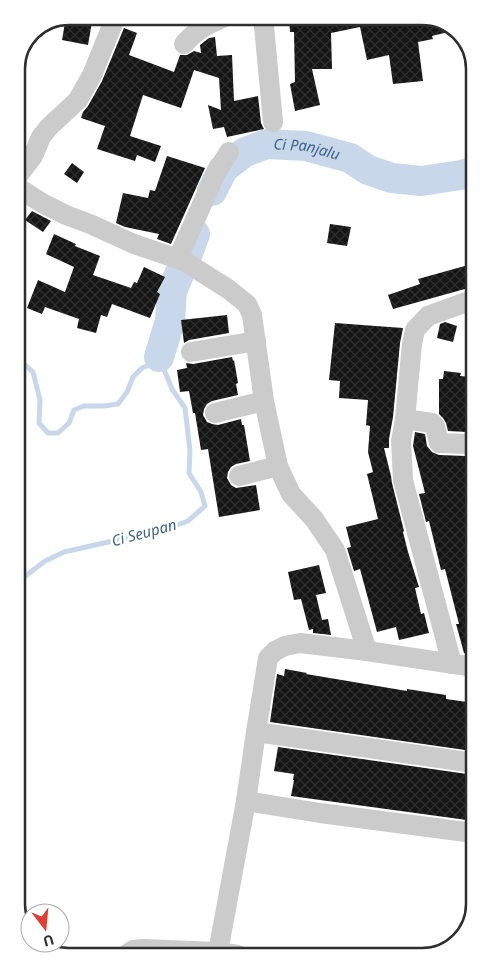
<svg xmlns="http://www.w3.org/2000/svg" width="491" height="973" font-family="'Noto Sans',sans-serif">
<defs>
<pattern id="building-cross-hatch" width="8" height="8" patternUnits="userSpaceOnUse" patternTransform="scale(1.25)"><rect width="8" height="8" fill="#151515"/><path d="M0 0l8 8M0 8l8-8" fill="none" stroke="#2f2f2f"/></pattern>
</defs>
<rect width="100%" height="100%" fill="#fff"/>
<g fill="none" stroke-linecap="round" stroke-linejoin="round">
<!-- stream -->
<polyline stroke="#c8d8ea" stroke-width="5" points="18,359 33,372 40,400 39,423 48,433 58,433 69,423 74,410 84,406 104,406 118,404 127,392 133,377 142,368 152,364 159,357 172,389 185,408 190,451 189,473 201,492 205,506 188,521 166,529 64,552 45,561 19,581"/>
<!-- river -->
<g stroke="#c8d8ea" stroke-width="30">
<path id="s1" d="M212 191 223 169 245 152 267 144 306 146 350 158 368 170 392 178 421 181 461 175 471 172"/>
<polyline points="159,357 170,321 172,291 185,261 195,234"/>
</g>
</g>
<!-- building -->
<g fill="url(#building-cross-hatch)">
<polygon points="69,16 93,16 88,45 62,40 66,17"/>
<polygon points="289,16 426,16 454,27 456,30 432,36 433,39 418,42 423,81 393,84 389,55 367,60 360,27 331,33 332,69 312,69 320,105 295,111 290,84 295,82 294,32 290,32"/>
<polygon points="124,28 137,33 129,55 174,72 180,55 187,55 194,51 201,53 200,45 209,38 215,37 217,56 232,55 234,101 258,96 261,123 264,129 227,137 224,127 213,129 208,105 221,110 219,78 194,70 181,108 143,95 130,136 161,146 155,162 137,155 135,161 97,149 105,126 81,118 83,112 88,106 102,81"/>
<polygon points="167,156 205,168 171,244 157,239 159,234 125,227 116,223 123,193 148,198 150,190 155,191"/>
<polygon points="72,163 84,172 77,183 64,174"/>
<polygon points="32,211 51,221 43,232 25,220"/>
<polygon points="330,224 351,227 347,246 327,243"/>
<polygon points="54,234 76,244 75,246 100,256 93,275 131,288 134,282 137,283 144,267 165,277 157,292 160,294 150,318 112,304 107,317 101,315 96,333 77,328 79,319 45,307 42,314 27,308 38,280 65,292 74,267 46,254"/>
<polygon points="472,264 472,287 393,309 388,295 420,284 418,279"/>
<polygon points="227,315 229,333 189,340 184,343 181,320"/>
<polygon points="445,322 457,326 453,342 437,338 440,324"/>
<polygon points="335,323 403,328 400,343 393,417 389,439 389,448 384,448 391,476 392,483 404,531 403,532 408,552 419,587 415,588 421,614 424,613 429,633 399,640 396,627 377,632 360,569 354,571 347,548 351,547 346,527 378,519 367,474 373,472 368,452 370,426 366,425 368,400 339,398 340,381 329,380"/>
<polygon points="232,357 233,361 234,360 238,383 236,384 238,395 212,401 207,404 204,409 203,415 207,422 212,424 218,425 241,419 242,425 244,425 250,461 236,464 231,467 228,472 227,478 231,485 236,488 256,485 260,510 219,517 208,449 201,450 195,413 193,413 189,391 180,392 177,370 187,368 186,363 193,364"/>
<polygon points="444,371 461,373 460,376 472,377 472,393 467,392 467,432 448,431 446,423 443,418 439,414 439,379 443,379"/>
<polygon points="415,432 425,434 427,446 432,452 439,455 466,456 470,457 473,467 474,655 464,653 456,624 459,624 445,569 441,570 429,521 426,522 419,494 425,493 413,446"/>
<polygon points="319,565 326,593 316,595 322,620 328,619 331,635 313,633 313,629 309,630 301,599 294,600 288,572"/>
<polygon points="285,669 307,673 306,674 407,691 407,689 446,695 446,699 474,703 474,739 472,751 270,722 277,674 284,676"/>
<polygon points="278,747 474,775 474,821 291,796 294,780 293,780 294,774 274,771"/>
</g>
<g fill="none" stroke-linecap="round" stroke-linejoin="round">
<!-- minor -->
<g stroke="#cbcbcb" stroke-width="20">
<polyline points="263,16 273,122"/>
<path d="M184 44C197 28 210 24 227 16"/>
<polyline points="17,177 33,156 41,137 49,127 78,100 92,75 116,16"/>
<polyline points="17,187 42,203 66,215 90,224 134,244 184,261 228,289 247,304 252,315 264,401 278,466 291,494 314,519 335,550 367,651"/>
<polyline points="178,258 216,173 229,152"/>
<polyline points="191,352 256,341"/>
<polyline points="215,413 264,401"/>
<polyline points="405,419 432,423 435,426 439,443 468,444 473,446"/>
<polyline points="239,476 278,466"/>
<polyline points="452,664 403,480 401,441 405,419 412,344 415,330 428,316 472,300"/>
<polyline points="474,667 367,651 300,643 285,646 275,651 268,658 256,732 474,763"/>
<polyline points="246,801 320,813 474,833"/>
<polyline points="218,952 238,955"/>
<polyline points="124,956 133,950 143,949 218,952 246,801 256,732"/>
</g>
</g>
<g text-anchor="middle" stroke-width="5" stroke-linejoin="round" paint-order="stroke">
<!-- water labels -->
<g font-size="15" font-style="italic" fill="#3e648e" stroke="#fff">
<text dy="5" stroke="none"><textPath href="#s1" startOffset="116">Ci Panjalu</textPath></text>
<text transform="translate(144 533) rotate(-15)" y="5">Ci Seupan</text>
</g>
</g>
<!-- crop -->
<path d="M0 0H491V973H0ZM69 25H422A44 44 0 0 1 466 69V904A44 44 0 0 1 422 948H69A44 44 0 0 1 25 904V69A44 44 0 0 1 69 25Z" fill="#fff" fill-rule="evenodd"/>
<path fill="none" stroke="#2e2e2e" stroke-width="2.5" d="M69 25H422A44 44 0 0 1 466 69V904A44 44 0 0 1 422 948H69A44 44 0 0 1 25 904V69A44 44 0 0 1 69 25Z"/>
<!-- north arrow -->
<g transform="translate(45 928) rotate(164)"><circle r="24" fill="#ffffff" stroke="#ababab"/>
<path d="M0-4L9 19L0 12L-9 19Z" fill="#e04034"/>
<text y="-8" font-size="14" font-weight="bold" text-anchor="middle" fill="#2e2e2e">U</text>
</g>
</svg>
